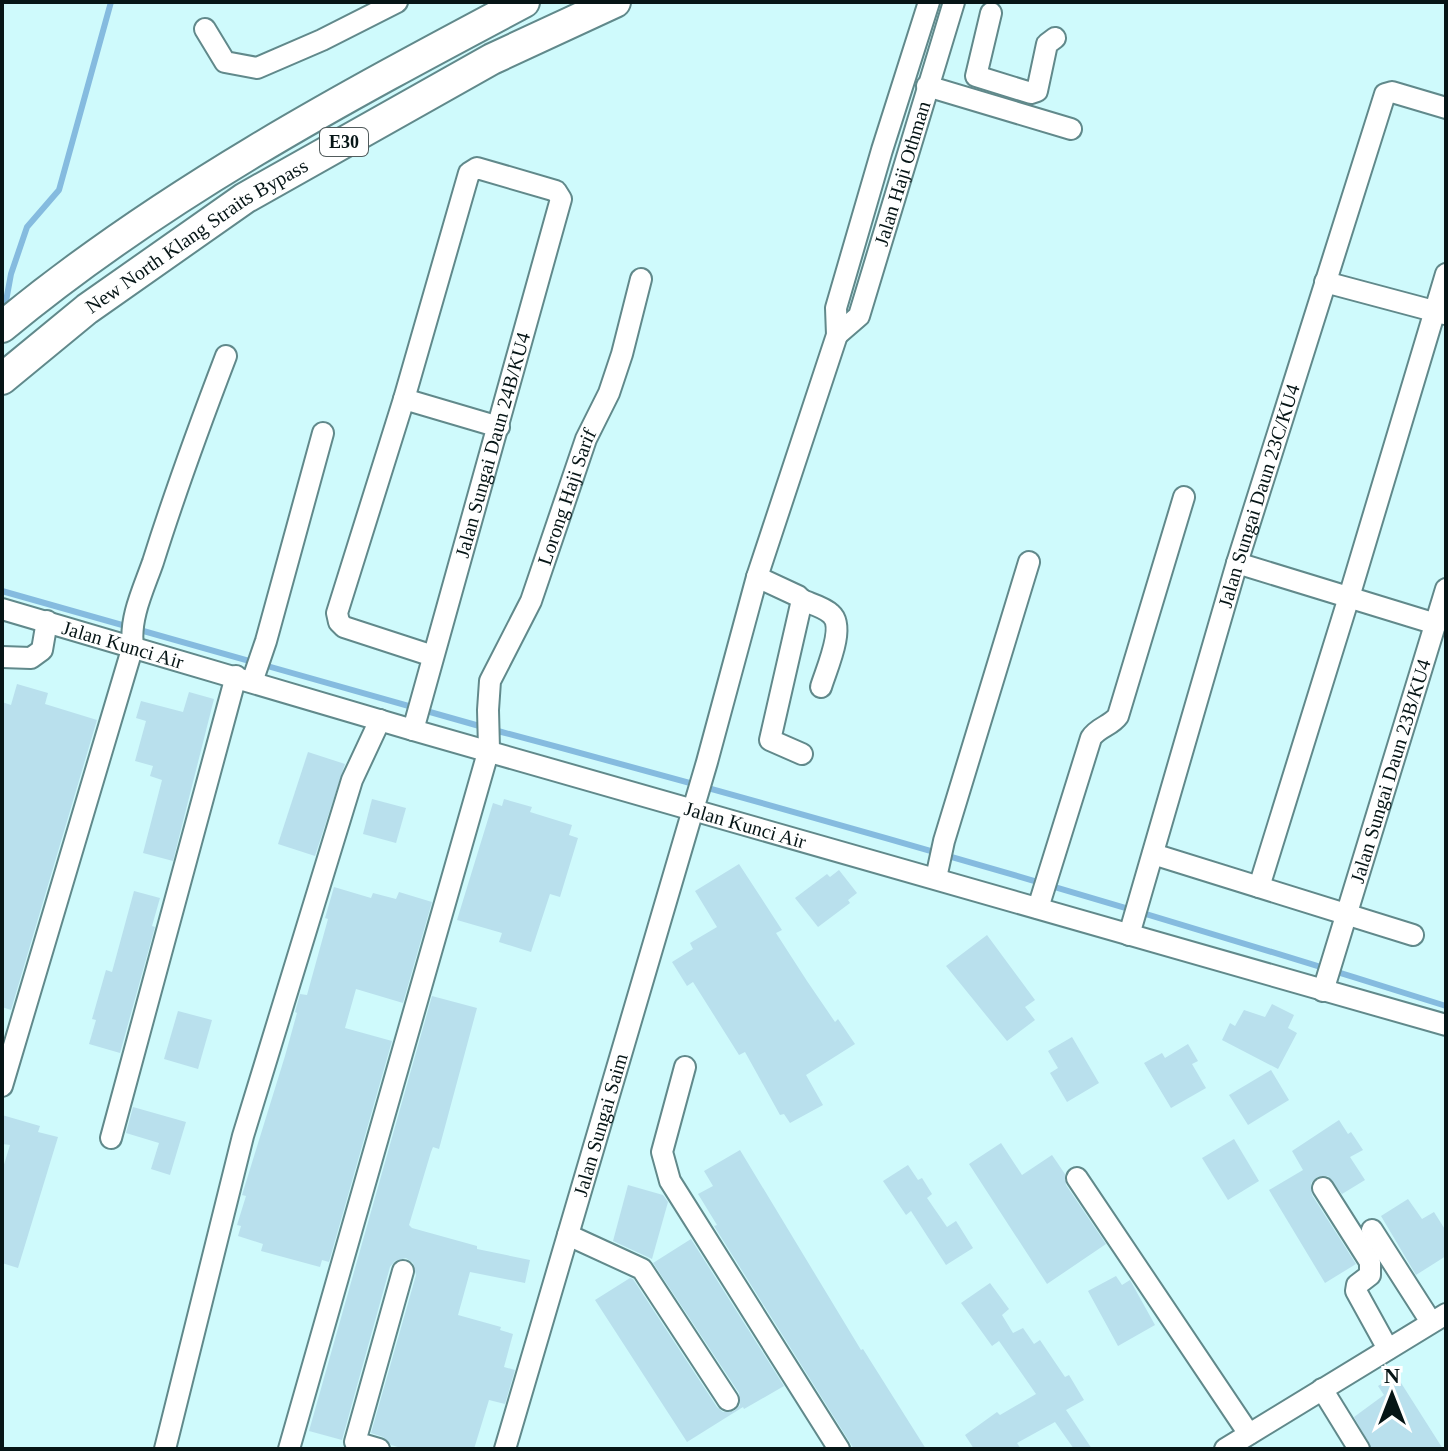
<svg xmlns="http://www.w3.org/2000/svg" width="1448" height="1451" font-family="Georgia,serif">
<rect width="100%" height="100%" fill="#cffafc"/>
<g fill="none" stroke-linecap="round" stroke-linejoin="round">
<!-- stream -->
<g stroke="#85bbdf" stroke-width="6">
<polyline points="4,312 11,274 27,227 59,190 111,2"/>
<polyline points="2,591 483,727"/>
<path d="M494 730C814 815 1131 907 1446 1006"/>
</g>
</g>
<!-- building -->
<g fill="#b9e0ed">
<polygon points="17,684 48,693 45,704 97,720 11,1010 2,1007 2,702 11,705"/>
<polygon points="189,692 214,699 173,861 143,853 162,780 150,776 153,766 135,761 146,721 136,718 141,701 183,712"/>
<polygon points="308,752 345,764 315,856 278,844"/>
<polygon points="372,799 406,808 396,843 363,834"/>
<polygon points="504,799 532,807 530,812 572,825 569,835 578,838 560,897 550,894 531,952 499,942 502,933 457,920 493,803 502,806"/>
<polygon points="739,864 782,930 776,933 807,981 835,1022 838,1019 855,1044 806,1075 823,1105 790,1123 784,1114 780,1115 745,1052 739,1055 693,982 687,986 672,962 693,949 690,943 717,927 695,891"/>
<polygon points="839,870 857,893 848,900 850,903 818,927 795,898 827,874 830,877"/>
<polygon points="334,887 371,898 373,893 396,899 399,892 432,902 403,1003 356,989 345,1028 392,1041 329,1262 322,1260 320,1267 261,1251 263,1244 238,1236 241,1226 237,1225 246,1196 242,1195 285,1056 297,1013 295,1012 300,994 307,995 328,919 325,918"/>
<polygon points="134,891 160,898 152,926 155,927 120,1053 89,1044 96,1020 92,1019 106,970 112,972"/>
<polygon points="987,935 1035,1000 1025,1007 1035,1020 1007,1041 946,966"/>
<polygon points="432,996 477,1008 439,1149 433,1147 431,1152 409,1225 412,1228 477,1246 477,1249 530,1260 525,1283 470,1272 458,1315 501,1327 500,1330 513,1334 504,1367 515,1370 505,1404 489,1400 474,1449 405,1449 391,1445 383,1437 371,1433 416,1275 413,1263 406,1258 395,1261 390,1267 342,1440 309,1431"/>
<polygon points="1272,1004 1294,1015 1288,1028 1297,1033 1278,1069 1222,1040 1230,1023 1235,1026 1244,1010 1265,1017"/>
<polygon points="178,1011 212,1020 198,1069 164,1059"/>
<polygon points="1072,1037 1099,1083 1067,1102 1050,1073 1058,1068 1048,1051"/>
<polygon points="1188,1044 1198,1061 1192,1064 1206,1088 1171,1108 1144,1063 1162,1053 1165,1058"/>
<polygon points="1271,1070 1289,1100 1248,1125 1229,1095"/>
<polygon points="133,1107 186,1122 170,1175 151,1169 159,1143 126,1133"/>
<polygon points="2,1115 40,1126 38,1132 58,1137 18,1268 2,1263 2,1171 10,1145 2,1144"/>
<polygon points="1339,1120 1348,1134 1351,1132 1363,1150 1350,1157 1365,1180 1342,1194 1328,1176 1317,1177 1311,1183 1312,1195 1356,1264 1325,1283 1269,1190 1303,1170 1292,1151"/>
<polygon points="1234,1139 1259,1181 1228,1200 1202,1158"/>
<polygon points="1001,1143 1022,1175 1052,1155 1065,1174 1066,1185 1106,1244 1047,1284 969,1164"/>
<polygon points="740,1150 861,1350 863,1349 926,1449 854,1449 714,1226 717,1225 698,1194 713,1186 704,1171"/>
<polygon points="908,1165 918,1180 922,1178 932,1194 927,1198 947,1227 956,1221 973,1248 946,1265 911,1211 906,1215 883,1181"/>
<polygon points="628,1185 663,1195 668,1202 652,1259 613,1241"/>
<polygon points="1408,1199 1422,1219 1434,1212 1446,1231 1446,1256 1416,1275 1381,1216"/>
<polygon points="691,1239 784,1386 744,1409 743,1407 687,1442 595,1300 630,1278 633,1279 717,1407 723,1412 734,1411 740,1405 739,1393 653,1263"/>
<polygon points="1116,1276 1122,1285 1130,1280 1155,1325 1118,1346 1088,1291"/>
<polygon points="990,1283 1009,1309 1002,1315 1013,1333 1023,1328 1034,1344 1040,1340 1065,1377 1069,1375 1084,1400 1066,1410 1092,1449 1074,1449 1055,1422 1017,1443 1021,1449 974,1449 965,1435 997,1412 1000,1415 1036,1394 999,1341 992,1346 961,1303"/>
<polygon points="1396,1375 1443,1449 1372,1449 1354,1417 1384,1395 1378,1386"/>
</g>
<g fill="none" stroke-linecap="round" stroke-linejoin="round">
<defs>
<g id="minor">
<polyline points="991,13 976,76 1031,93 1037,91 1047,44 1055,38"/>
<polyline points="205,29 225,62 257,68 322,40 397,2"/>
<polyline points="927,86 1071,129"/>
<polyline points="1325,282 1445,314"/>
<path id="s1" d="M837 335 859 316 954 2"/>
<polyline points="404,399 499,427"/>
<polyline points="1237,563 1436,624"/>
<polyline points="757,577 798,596 802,600 770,740 802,754"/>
<path d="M802 600C811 604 824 607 831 614 846 627 826 670 821 687"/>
<path id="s2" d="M2 609 413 730 1446 1025"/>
<polyline points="2,657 31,658 42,650 47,621"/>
<polyline points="252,682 266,641 323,433"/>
<path id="s3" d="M413 730 561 199 556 191 477 168 469 173 404 399 337 613 339 622 344 627 433 656"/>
<polyline points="1153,854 1413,935"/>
<polyline points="936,878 944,841 1029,562"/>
<polyline points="1259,887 1349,597 1446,274"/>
<path d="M1038 908 1091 738C1098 727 1111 726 1118 716L1184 497"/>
<path id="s4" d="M1129 935 1237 563 1385 94 1392 92 1446 108"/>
<path id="s5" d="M1323 991 1446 589"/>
<polyline points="685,1067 662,1152 670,1181 839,1449"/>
<path d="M2 1086 133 646C129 618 144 588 153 562 175 492 200 424 226 356"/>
<polyline points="111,1138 236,676"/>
<polyline points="1077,1178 1249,1434"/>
<polyline points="1323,1188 1370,1262 1370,1275 1357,1285 1356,1291 1388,1349"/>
<polyline points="1372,1230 1431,1322"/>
<polyline points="568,1235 642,1269 728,1400"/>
<polyline points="1322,1389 1359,1449"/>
<polyline points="165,1449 243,1136 352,780 380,720"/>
<path id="s6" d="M289 1449 489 749 488 710 490 681 531 601 586 439 609 393 622 354 641 279"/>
<polyline points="379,1449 355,1442 403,1271"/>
<path id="s7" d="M505 1449 707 762 757 577 837 335 836 308 882 150 929 2"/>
<polyline points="1225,1449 1446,1314"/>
</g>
<g id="highway">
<path d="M2 327C161 195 343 98 524 2"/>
<path id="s8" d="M2 379 87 309 245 198 492 59 615 2"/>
</g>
</defs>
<!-- minor casing -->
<use href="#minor" stroke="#61898b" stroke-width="24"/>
<!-- highway casing -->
<use href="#highway" stroke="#61898b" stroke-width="34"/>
<!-- minor -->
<use href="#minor" stroke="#fff" stroke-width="20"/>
<!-- highway -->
<use href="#highway" stroke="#fff" stroke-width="30"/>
</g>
<g text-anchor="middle" stroke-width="8" stroke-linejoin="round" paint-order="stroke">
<!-- shield labels -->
<rect fill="#fff" stroke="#515b5c" stroke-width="2" x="320" y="128" width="48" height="28" rx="6"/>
<g font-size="18" font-weight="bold" fill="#061516">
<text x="344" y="148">E30</text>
</g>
<!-- street labels -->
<g font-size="20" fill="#061516" stroke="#fff">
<text dy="7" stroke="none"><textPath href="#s1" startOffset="178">Jalan Haji Othman</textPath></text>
<text dy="7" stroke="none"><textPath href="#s8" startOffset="242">New North Klang Straits Bypass</textPath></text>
<text dy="7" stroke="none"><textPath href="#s3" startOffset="296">Jalan Sungai Daun 24B/KU4</textPath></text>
<text dy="7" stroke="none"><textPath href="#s4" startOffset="458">Jalan Sungai Daun 23C/KU4</textPath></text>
<text dy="7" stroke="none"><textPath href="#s6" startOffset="996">Lorong Haji Sarif</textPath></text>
<text dy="7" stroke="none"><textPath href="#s2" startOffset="126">Jalan Kunci Air</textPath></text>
<text dy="7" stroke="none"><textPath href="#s5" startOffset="230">Jalan Sungai Daun 23B/KU4</textPath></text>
<text dy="7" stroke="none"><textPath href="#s2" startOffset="774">Jalan Kunci Air</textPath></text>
<text dy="7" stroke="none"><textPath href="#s7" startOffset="338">Jalan Sungai Saim</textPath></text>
</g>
</g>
<!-- border -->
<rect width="1448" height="1451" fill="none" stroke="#061516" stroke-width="8"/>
<!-- north arrow -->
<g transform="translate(1392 1395)" stroke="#ffffff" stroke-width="6" paint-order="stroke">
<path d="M0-6L14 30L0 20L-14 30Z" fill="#061516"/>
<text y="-12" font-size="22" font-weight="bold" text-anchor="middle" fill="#061516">N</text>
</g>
</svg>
